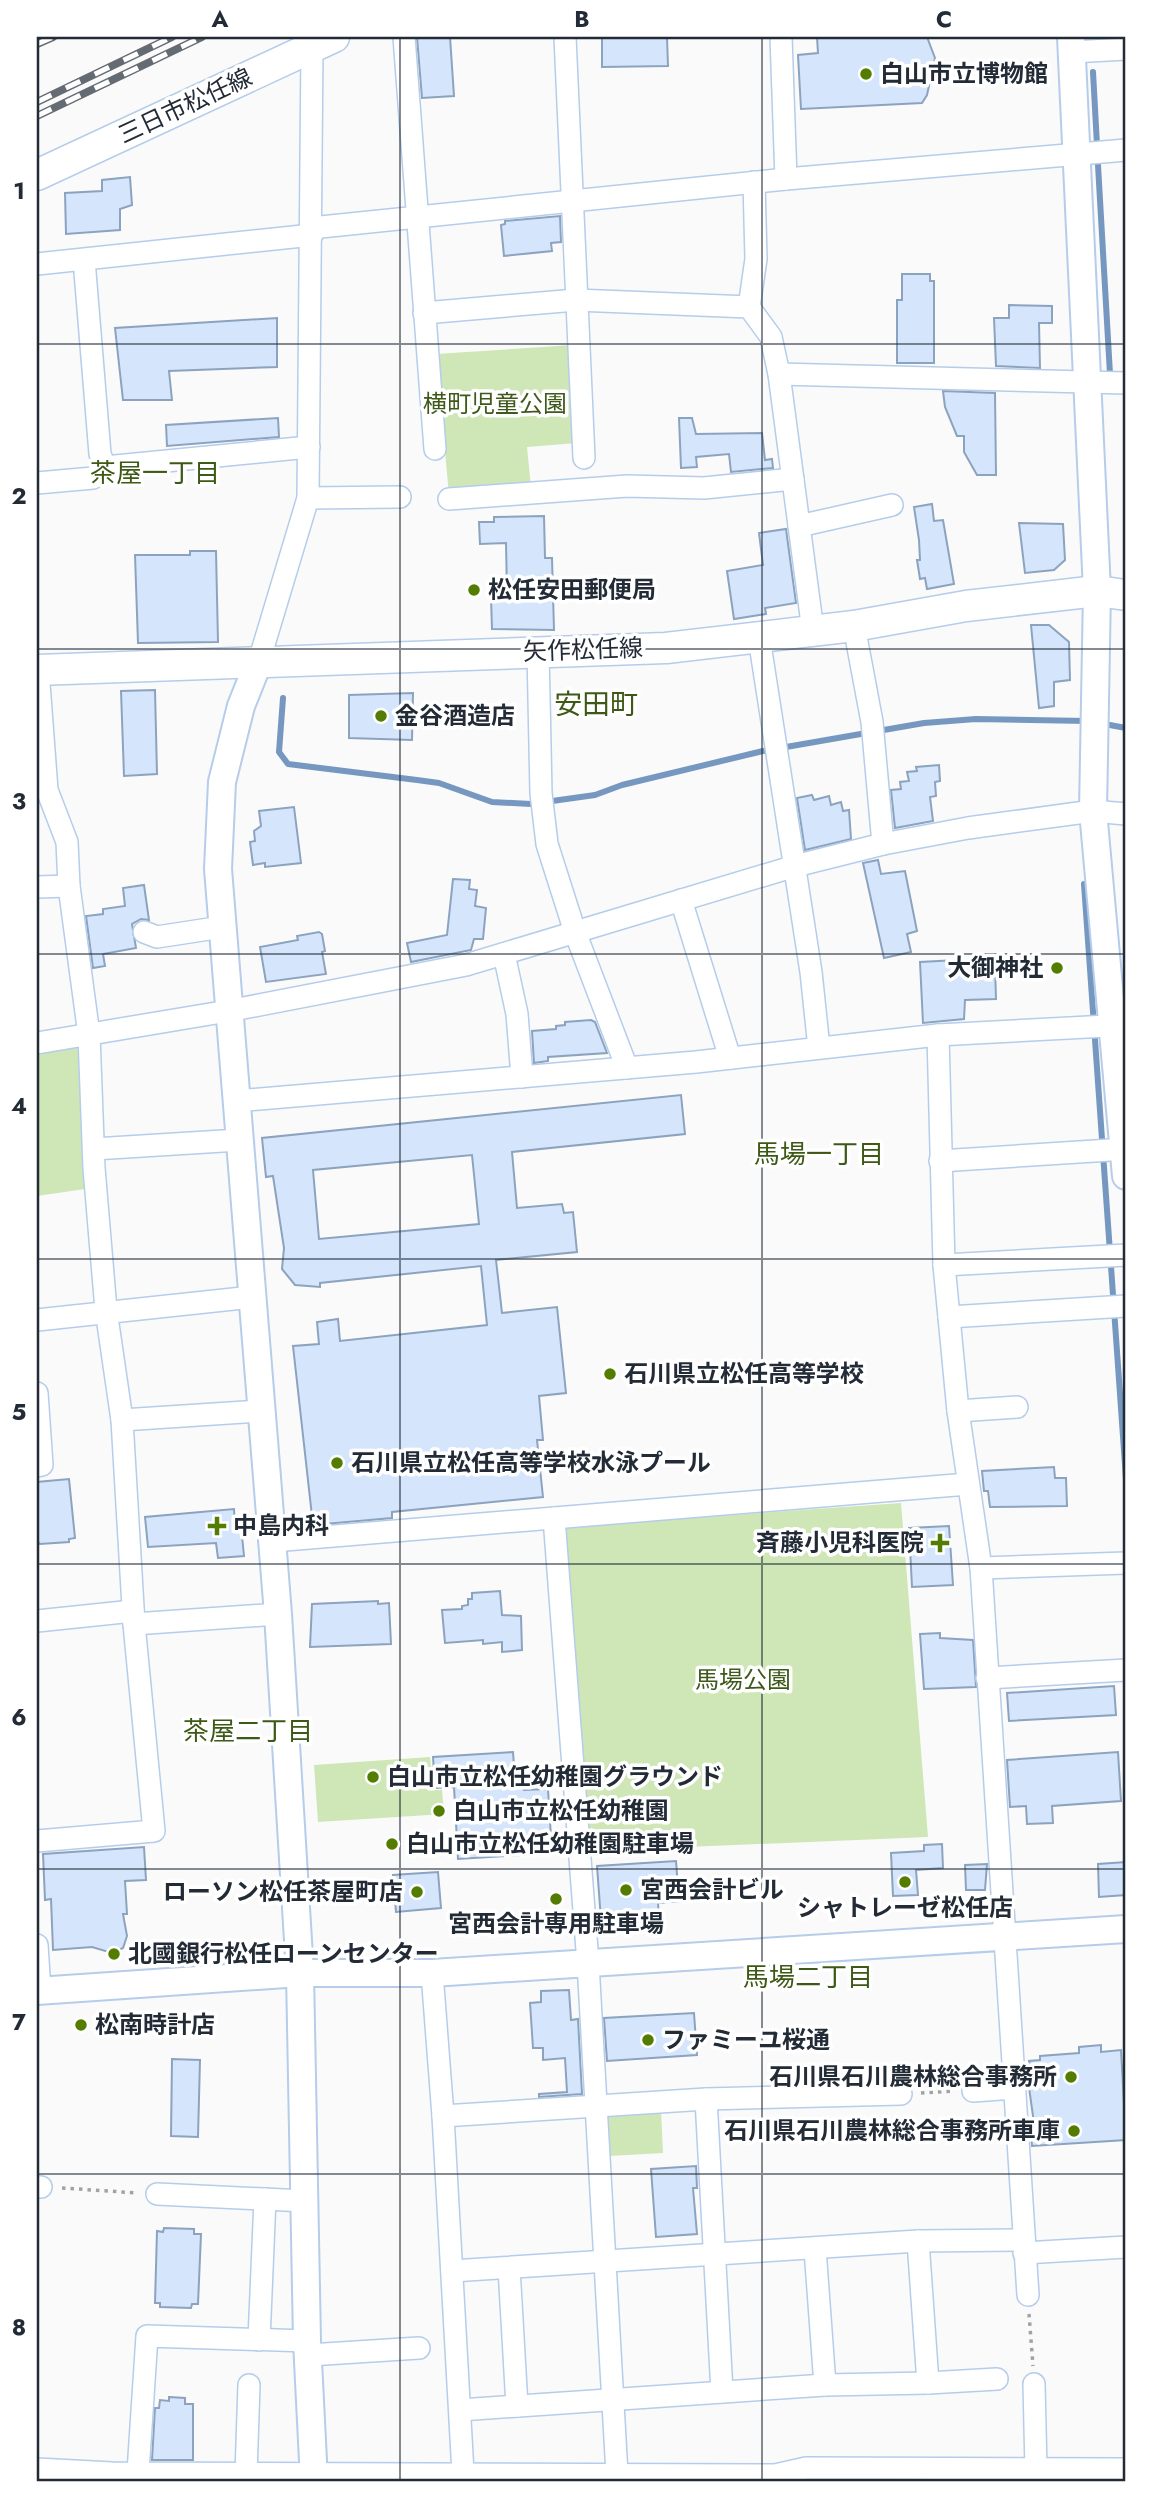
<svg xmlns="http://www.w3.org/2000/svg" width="1163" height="2518" font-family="Jost,'Noto Sans JP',sans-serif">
<rect width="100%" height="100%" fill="#fafafa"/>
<!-- green -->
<g fill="#cfe6b7">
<polygon points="573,345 577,443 527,447 531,487 449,495 436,354"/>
<polygon points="77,1036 85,1189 37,1196 37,1042"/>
<polygon points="901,1503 928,1837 591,1851 563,1527"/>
<polygon points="430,1757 433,1790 442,1790 444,1814 318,1822 314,1765"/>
<polygon points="661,2110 663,2153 609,2156 607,2113"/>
</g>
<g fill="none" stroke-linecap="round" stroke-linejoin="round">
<!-- stream -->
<g stroke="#7698c0" stroke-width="6">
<polyline points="1093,72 1097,145"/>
<polyline points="1098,165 1110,374"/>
<polyline points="283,698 279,752 288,764 417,780 439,783 492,802 531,804 595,795 622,785 763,751 924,723 976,719 1088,721"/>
<polyline points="1099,723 1126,728"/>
<polyline points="1084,884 1126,1479"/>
</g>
</g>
<!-- building -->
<g fill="#d5e6fc" stroke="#8ca3bf" stroke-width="2" fill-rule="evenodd">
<polygon points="417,37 450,37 454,96 422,98"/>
<polygon points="602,37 667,37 668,66 602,67"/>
<polygon points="817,37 927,37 935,58 927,95 922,103 801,109 798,55 818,53"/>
<polygon points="130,177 132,205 120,209 120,230 66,234 65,193 102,191 102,180"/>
<polygon points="560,216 561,242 551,243 552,251 504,256 501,225 505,224 505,221"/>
<polygon points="902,274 930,274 930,281 934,281 934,363 897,363 897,300 902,300"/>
<polygon points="1009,305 1052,306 1052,323 1039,323 1040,368 996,366 994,318 1009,318"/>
<polygon points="277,318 277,367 169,371 172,400 123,400 115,328"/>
<polygon points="943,391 995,393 996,475 977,475 964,452 964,436 957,436 945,407"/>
<polygon points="278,418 279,437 167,446 166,425"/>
<polygon points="679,418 692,418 696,434 762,433 765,460 772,459 773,468 731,472 729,454 696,457 697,467 681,468"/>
<polygon points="932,504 934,521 943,520 954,584 927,589 925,578 920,579 917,560 920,560 919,540 914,507"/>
<polygon points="544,516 545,558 552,558 554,630 492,629 491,598 504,598 504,592 507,592 506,543 480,544 479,522 494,522 494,517"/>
<polygon points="1019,523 1063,524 1065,560 1054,570 1025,573"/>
<polygon points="786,529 796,603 765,608 766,614 734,619 727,571 763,565 759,533"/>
<polygon points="190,551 216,551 218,642 138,643 135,555 190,555"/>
<polygon points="1031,625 1049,625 1069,642 1070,680 1054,682 1054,706 1039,708"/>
<polygon points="155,690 157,774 124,776 121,691"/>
<polygon points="413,693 412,740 349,738 349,695"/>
<polygon points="939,765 940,781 935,782 936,796 930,797 933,821 895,828 891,790 901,789 900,782 909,781 907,772 917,771 916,767"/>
<polygon points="812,795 814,800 829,796 831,805 841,802 843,811 849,810 851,839 805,850 797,798"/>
<polygon points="294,807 301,863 265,867 265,863 253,865 250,842 255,841 254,831 261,826 259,811"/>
<polygon points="878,860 881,874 905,871 917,931 907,934 911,952 884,958 863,863"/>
<polygon points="453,879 470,880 469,889 477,890 475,906 486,908 483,939 474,939 471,950 411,962 407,943 447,935"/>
<polygon points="144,885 149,920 141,919 132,924 136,948 103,954 105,966 93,968 86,916 103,914 103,909 125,906 123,888"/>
<polygon points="319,932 322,934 325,951 322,952 326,974 266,982 260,947 298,940 297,936"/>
<polygon points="957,960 957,968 995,966 996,999 965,1000 964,1019 923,1023 920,962"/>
<polygon points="591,1020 595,1022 607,1053 548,1057 548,1061 534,1063 532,1031 556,1029 556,1026 565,1025 565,1022"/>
<path d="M681 1095 685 1134 512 1152 517 1208 562 1204 564 1213 573 1212 577 1252 496 1260 502 1313 557 1307 566 1393 539 1396 543 1440H537L543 1497 392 1512V1518L313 1525 293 1346 319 1344 317 1322 338 1319 340 1341 487 1325 481 1266 320 1283V1287L295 1285 282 1269 284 1248 280 1222 273 1176 266 1177 262 1138ZM472 1155 479 1224 319 1239 313 1170Z"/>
<polygon points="1054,1467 1055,1478 1066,1478 1067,1506 990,1507 988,1491 984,1491 982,1471"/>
<polygon points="69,1479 75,1538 69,1539 69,1542 40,1544 37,1541 37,1482"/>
<polygon points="234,1509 235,1527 241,1526 244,1556 218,1558 216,1543 148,1547 145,1517"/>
<polygon points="949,1526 953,1585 912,1587 909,1528"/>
<polygon points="500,1591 502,1615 521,1616 522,1650 502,1652 502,1642 483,1644 483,1640 445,1643 442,1610 462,1609 462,1606 468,1605 468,1599 472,1599 472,1593"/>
<polygon points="378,1601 378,1604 389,1603 391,1644 310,1647 312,1604"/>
<polygon points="940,1633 940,1638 973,1640 976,1687 924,1689 920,1634"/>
<polygon points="1114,1686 1116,1715 1009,1721 1007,1693"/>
<polygon points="513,1752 515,1780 523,1780 524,1790 548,1789 552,1853 458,1859 454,1787 435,1788 433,1757"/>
<polygon points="1118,1752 1121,1801 1052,1806 1053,1823 1027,1824 1026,1806 1010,1807 1007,1760"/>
<polygon points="942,1844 943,1868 916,1870 918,1895 893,1896 891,1853 924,1851 924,1845"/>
<polygon points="144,1847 146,1880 125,1881 127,1914 123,1914 127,1936 123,1948 112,1953 92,1947 53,1950 51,1899 45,1900 43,1854"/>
<polygon points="676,1861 679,1901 658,1903 659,1917 601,1920 597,1866"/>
<polygon points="1126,1862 1126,1895 1099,1897 1098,1864"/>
<polygon points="987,1864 985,1890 966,1890 965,1865"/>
<polygon points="438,1872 441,1908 396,1912 393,1875"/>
<polygon points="569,1990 571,2020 578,2019 582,2094 539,2097 539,2094 567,2092 565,2058 543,2060 543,2048 533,2048 530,2003 541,2002 541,1991"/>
<polygon points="694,2013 697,2055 607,2061 604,2018"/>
<polygon points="1101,2045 1101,2052 1121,2050 1126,2140 1032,2146 1030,2123 1034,2123 1026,2066 1030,2066 1029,2061 1040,2060 1040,2056 1079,2053 1079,2047"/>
<polygon points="172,2059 200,2060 198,2137 171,2136"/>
<polygon points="696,2166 697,2188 693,2188 697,2234 656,2237 651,2169"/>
<polygon points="164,2228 194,2229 194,2234 201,2234 198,2304 192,2304 191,2308 160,2307 160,2303 155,2303 157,2231 163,2232"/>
<polygon points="169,2397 185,2398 185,2404 193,2404 193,2460 152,2460 155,2408 159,2408 160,2400 169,2401"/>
</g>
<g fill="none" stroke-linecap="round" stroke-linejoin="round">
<defs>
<g id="minor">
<polyline points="404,37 435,449"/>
<polyline points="565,37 584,458"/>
<polyline points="781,37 786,179"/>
<polyline points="1072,52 1126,49"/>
<polyline points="311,228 786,179 1126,150"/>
<polyline points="84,260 100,454 105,467"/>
<polyline points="37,264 312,235"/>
<polyline points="749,307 756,259 754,182"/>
<polyline points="424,313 576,300 749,307 771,337 779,374 813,631"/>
<polyline points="779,374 1126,383"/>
<polyline points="37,483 93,478 105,467 309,447"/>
<polyline points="308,498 400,497"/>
<polyline points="449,499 627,486 704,488 793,479"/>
<polyline points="799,526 892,505"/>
<polyline points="854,626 872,722 883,844"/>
<polyline points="759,638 811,972 819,1048"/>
<polyline points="538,651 541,793 547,844 575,932 627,1068"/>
<polyline points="259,661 308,498 312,47"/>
<polyline points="37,887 69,886"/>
<polyline points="681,900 730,1058"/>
<polyline points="144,932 157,937 222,927"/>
<polyline points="504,954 517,1014 522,1077"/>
<polyline points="938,1035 944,1265 958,1411 981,1568 1028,2295"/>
<polyline points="37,1043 228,1011 466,965 795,866 883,844 968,828 1093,811 1126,814"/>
<polyline points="236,1101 696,1062 938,1035 1126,1025"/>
<polyline points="94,1149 239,1140"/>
<polyline points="940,1161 1126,1149"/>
<polyline points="944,1265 1126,1255"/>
<polyline points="949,1317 1126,1306"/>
<polyline points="37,1320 252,1297"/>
<polyline points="37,1393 42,1465 37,1466"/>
<polyline points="958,1411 1017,1407"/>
<polyline points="122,1420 261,1411"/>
<polyline points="554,1518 588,1963 617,2474"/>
<polyline points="273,1541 968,1484"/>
<polyline points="981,1568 1126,1563"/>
<polyline points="37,1621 133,1611"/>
<polyline points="134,1624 278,1614"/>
<polyline points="987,1678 1126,1670"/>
<polyline points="37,1841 154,1831 134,1624 122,1420 106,1310 94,1168 89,1035 69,886 67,842 47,790 38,670"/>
<polyline points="37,1945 40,1991"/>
<polyline points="432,1973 443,2116 463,2473"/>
<polyline points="973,2091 1015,2088"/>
<polyline points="706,2099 722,2392"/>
<polyline points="443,2116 706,2099 901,2094"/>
<polyline points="37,2187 41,2187"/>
<polyline points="157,2194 305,2201"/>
<polyline points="815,2249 825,2385"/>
<polyline points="1024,2253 1126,2247"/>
<polyline points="509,2268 517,2406"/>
<polyline points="452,2271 918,2241 1023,2240"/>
<polyline points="259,2340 265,2199"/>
<polyline points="309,2355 419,2348"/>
<polyline points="928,2383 997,2379"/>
<polyline points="1034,2384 1036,2470"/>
<polyline points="460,2410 825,2385 928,2383 918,2241"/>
<polyline points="37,2469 112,2473 775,2475 806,2468 1126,2469"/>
<polyline points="138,2472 147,2336 307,2341"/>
<polyline points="246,2473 249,2385"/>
</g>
<g id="tertiary">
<polyline points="1071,37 1097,591 1093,811 1126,1176"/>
<polyline points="259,661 241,706 222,782 218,869 278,1614 300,1973 307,2341 314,2481"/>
<polyline points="37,1991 300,1973 432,1973 1126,1929"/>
</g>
<g id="secondary">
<polyline points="37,175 334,37"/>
<polyline points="37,670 666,648 854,626 966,606 1097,591 1126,595"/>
</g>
</defs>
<!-- minor casing -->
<use href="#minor" stroke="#b5cdea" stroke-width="24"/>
<!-- tertiary casing -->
<use href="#tertiary" stroke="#b5cdea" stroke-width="30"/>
<!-- secondary casing -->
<use href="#secondary" stroke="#b5cdea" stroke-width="33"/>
<!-- path -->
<g stroke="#9fa3a7" stroke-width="3.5" stroke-dasharray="3.5 5" stroke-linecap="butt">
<polyline points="921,2093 955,2091"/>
<polyline points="62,2188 138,2193"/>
<polyline points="1029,2314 1033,2366"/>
</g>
<!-- minor -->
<use href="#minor" stroke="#fff" stroke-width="21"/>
<!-- tertiary -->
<use href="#tertiary" stroke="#fff" stroke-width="26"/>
<!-- secondary -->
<use href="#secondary" stroke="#fff" stroke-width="30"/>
<defs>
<g id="rail">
<polyline points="37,44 53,37"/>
<polyline points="37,102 172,37"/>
<polyline points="37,116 202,37"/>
</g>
</defs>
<!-- rail casing -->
<use href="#rail" stroke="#656b72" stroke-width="8"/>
<!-- rail -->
<use href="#rail" stroke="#fff" stroke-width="5" stroke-dasharray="16" stroke-linecap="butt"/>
</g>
<!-- grid -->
<path fill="none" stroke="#222b36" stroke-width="2" stroke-opacity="0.55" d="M400 37V2481M762 37V2481M37 344H1126M37 649H1126M37 954H1126M37 1259H1126M37 1564H1126M37 1869H1126M37 2174H1126"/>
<!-- markers -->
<g fill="#527d00" stroke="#fff" stroke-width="2.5">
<circle cx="866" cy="74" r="7"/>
<circle cx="474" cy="590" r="7"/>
<circle cx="381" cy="716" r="7"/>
<circle cx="1057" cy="968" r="7"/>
<circle cx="610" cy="1374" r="7"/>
<circle cx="337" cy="1463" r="7"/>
<path d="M213.5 1515.5h7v7h7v7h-7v7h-7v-7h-7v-7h7z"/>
<path d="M936.5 1532.5h7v7h7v7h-7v7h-7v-7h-7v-7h7z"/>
<circle cx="373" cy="1777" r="7"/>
<circle cx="439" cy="1811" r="7"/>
<circle cx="392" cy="1844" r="7"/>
<circle cx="905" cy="1882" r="7"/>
<circle cx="626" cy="1890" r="7"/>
<circle cx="417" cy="1892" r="7"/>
<circle cx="556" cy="1899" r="7"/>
<circle cx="114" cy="1954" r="7"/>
<circle cx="81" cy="2025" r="7"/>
<circle cx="648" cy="2040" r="7"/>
<circle cx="1071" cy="2077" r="7"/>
<circle cx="1074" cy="2131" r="7"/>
</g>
<g text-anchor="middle" stroke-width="7" stroke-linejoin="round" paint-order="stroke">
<!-- poi labels -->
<g font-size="24" font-weight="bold" fill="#222b36" stroke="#fff" text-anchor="start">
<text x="880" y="82">白山市立博物館</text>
<text x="488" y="598">松任安田郵便局</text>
<text x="395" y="724">金谷酒造店</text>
<text x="1043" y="976" text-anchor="end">大御神社</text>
<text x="624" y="1382">石川県立松任高等学校</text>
<text x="351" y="1471">石川県立松任高等学校水泳プール</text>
<text x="233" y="1534">中島内科</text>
<text x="924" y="1551" text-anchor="end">斉藤小児科医院</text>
<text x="387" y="1785">白山市立松任幼稚園グラウンド</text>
<text x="453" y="1819">白山市立松任幼稚園</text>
<text x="406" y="1852">白山市立松任幼稚園駐車場</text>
<text x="640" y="1898">宮西会計ビル</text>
<text x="403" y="1900" text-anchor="end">ローソン松任茶屋町店</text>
<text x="905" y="1916" text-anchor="middle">シャトレーゼ松任店</text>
<text x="556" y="1932" text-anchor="middle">宮西会計専用駐車場</text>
<text x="128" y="1962">北國銀行松任ローンセンター</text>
<text x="95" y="2033">松南時計店</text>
<text x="662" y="2048">ファミーユ桜通</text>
<text x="1057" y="2085" text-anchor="end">石川県石川農林総合事務所</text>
<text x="1060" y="2139" text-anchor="end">石川県石川農林総合事務所車庫</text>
</g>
<!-- street labels -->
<g font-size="24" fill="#222b36" stroke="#fff">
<text transform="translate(185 106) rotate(-25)" y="8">三日市松任線</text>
<text transform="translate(583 650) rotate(-2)" y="8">矢作松任線</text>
</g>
<!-- park labels -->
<g font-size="24" fill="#3e591a" stroke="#fff">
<text x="495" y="412">横町児童公園</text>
<text x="743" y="1688">馬場公園</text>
</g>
<!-- neighbourhood labels -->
<g font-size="26" fill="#3d5915" stroke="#fff">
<text x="155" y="482">茶屋一丁目</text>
<text x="819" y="1163">馬場一丁目</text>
<text x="248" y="1740">茶屋二丁目</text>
<text x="808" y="1986">馬場二丁目</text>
</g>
<!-- quarter labels -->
<g font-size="28" fill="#3d5915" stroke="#fff">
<text x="596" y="714">安田町</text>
</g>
</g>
<!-- border -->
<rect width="1163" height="2518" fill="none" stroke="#ffffff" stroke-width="77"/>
<rect x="38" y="38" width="1086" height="2442" fill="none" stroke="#222b36" stroke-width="2.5"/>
<g font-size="23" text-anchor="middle" font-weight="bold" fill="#222b36">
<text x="220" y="27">A</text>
<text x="582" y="27">B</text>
<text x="944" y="27">C</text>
<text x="19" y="199">1</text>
<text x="19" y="504">2</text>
<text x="19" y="809">3</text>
<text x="19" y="1114">4</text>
<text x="19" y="1420">5</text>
<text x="19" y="1725">6</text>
<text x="19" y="2030">7</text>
<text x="19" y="2335">8</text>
</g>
</svg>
